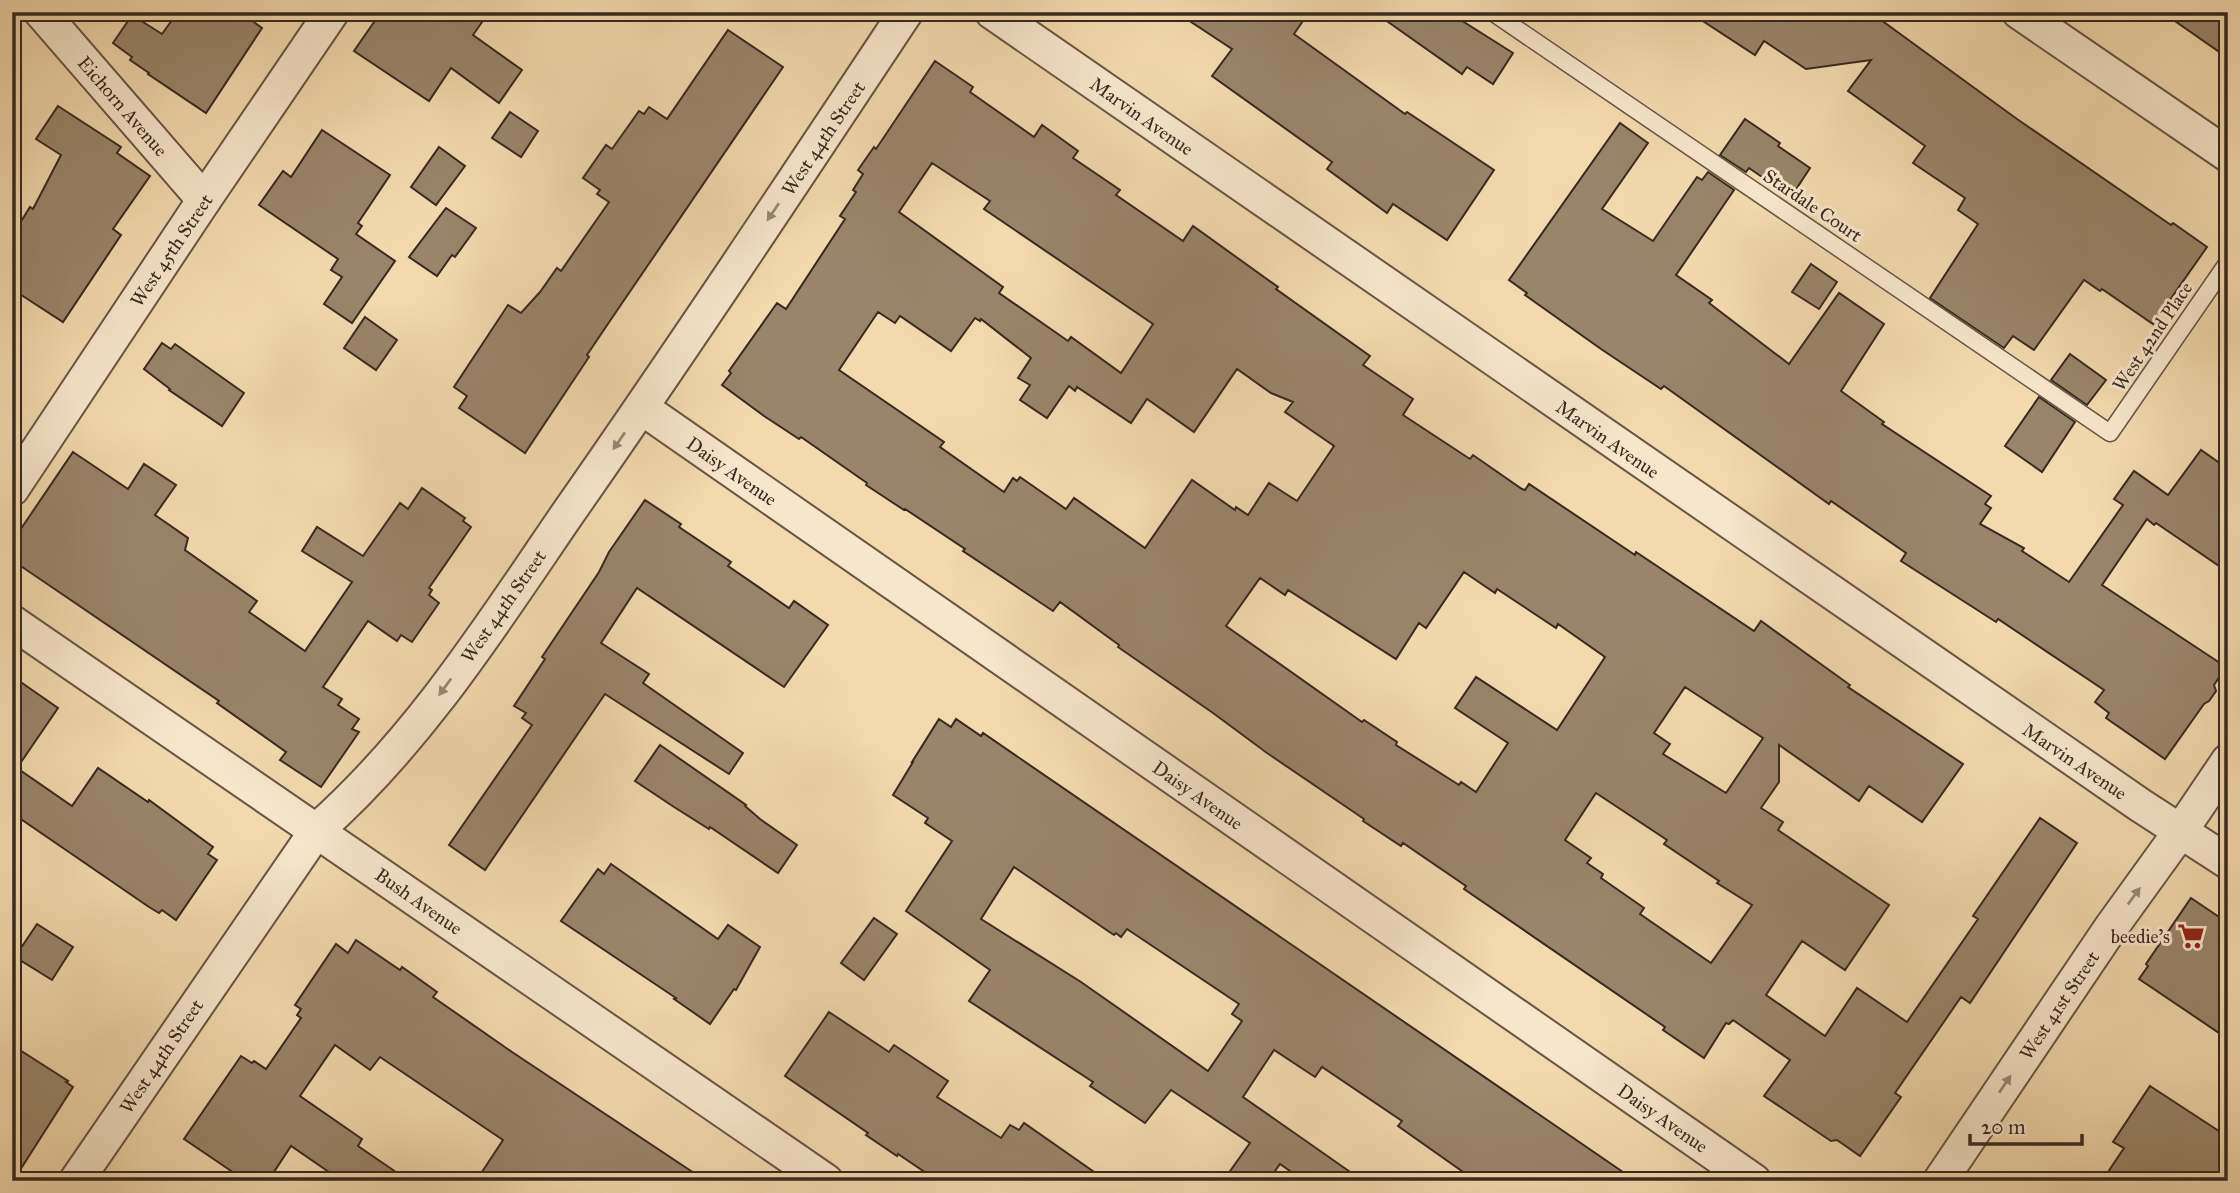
<svg xmlns="http://www.w3.org/2000/svg" width="2240" height="1193" font-family="'IM FELL Great Primer',serif">
<rect width="100%" height="100%" fill="#f4d9af"/>
<filter id="stains"><feTurbulence type="fractalNoise" baseFrequency=".00286" numOctaves="4"/><feColorMatrix values="0 0 0 0 .2 0 0 0 0 .09 0 0 0 0 .02 0 0 0 .5 -.17"/></filter>
<radialGradient id="worn" r=".72"><stop offset=".6" stop-color="#630" stop-opacity="0"/><stop offset="1" stop-color="#630" stop-opacity=".3"/></radialGradient>
<!-- building -->
<g fill="#9a856a" stroke="#38291f" stroke-width="2" fill-rule="evenodd">
<polygon points="178,12 240,12 262,28 206,113 148,74 149,73 130,60 132,57 113,43 132,15 162,34"/>
<polygon points="381,12 489,12 473,35 522,70 499,103 451,68 429,101 354,51"/>
<polygon points="1176,12 1309,12 1294,34 1405,114 1407,112 1494,170 1447,240 1393,204 1387,213 1327,169 1332,162 1212,76 1232,49"/>
<polygon points="1374,12 1448,12 1513,53 1493,84 1467,67 1462,74"/>
<polygon points="1689,12 1870,12 2017,119 2171,225 2173,223 2207,247 2153,324 2102,289 2100,291 2084,280 2034,350 2013,336 2004,348 1930,298 1978,224 1958,210 1965,198 1913,163 1925,146 1848,91 1871,60 1806,69 1764,41 1755,55"/>
<polygon points="2162,12 2228,12 2228,58"/>
<polygon points="728,30 783,67 616,312 587,355 589,357 525,453 459,408 467,396 454,387 508,305 521,313 540,292 557,268 561,271 609,202 597,194 600,190 583,178 606,145 612,149 639,111 644,114 649,107 667,119"/>
<path d="M935 61 973 87 970 92 1034 137 1042 125 1078 151 1073 158 1120 190 1116 195 1183 241 1193 226 1278 287 1276 289 1370 356 1363 365 1413 399 1403 415 1470 459 1473 455 1522 489 1525 490 1529 484 1635 555 1636 552 1754 631 1761 621 1850 685 1848 687 1963 764 1922 822 1869 786 1859 801 1779 745V782L1761 808 1783 822 1778 830 1889 905 1845 970 1802 941 1766 995 1825 1036 1857 988 1907 1022 1978 919 1973 916 2040 818 2077 843 1970 1003 1961 997 1895 1093 1901 1097 1860 1156 1837 1140 1831 1141 1764 1096 1790 1060 1733 1020 1729 1024 1726 1023 1704 1058 1663 1030 1665 1027 1464 889 1466 886 1403 843 1401 846 1363 821 1364 819 1267 753 1213 713 1118 647 1119 645 1060 602 1053 611 963 551 965 549 905 509 904 510 866 485 867 483 801 437 799 439 764 416 722 385 731 373 729 371 777 303 786 309 845 219 840 216 856 192 853 190 863 174 858 170 874 147 876 149ZM932 163 990 201 984 209 1153 324 1121 373 1071 337 1068 341 999 293 1003 287 899 212ZM878 312 895 323 900 316 951 351 975 318 980 321 981 319 1031 358 1018 378 1030 385 1020 400 1047 418 1069 386 1075 391 1077 387 1131 423 1147 399 1194 432 1237 369 1271 393 1293 402 1285 412 1334 446 1297 501 1269 483 1248 515 1236 507 1235 510 1192 480 1145 548 1074 498 1066 509 1020 477 1017 481 1013 478 1004 492 940 447 944 442 839 370ZM1464 572 1495 593 1497 589 1556 628 1558 624 1605 657 1557 730 1476 677 1455 708 1508 743 1476 792 1461 782 1459 785 1396 745 1397 742 1364 720 1362 722 1226 626 1260 578 1285 595 1288 590 1396 659 1419 623 1426 628ZM1685 687 1763 738 1726 793 1663 754 1670 744 1654 733ZM1596 793 1667 840 1664 844 1719 881 1717 883 1752 905 1711 963 1640 914 1644 908 1601 878 1603 874 1587 863 1591 858 1565 840Z"/>
<polygon points="58,106 121,147 117,153 150,176 113,229 121,235 63,322 12,289 12,236 30,207 33,209 61,155 36,139"/>
<polygon points="510,112 538,131 521,157 492,138"/>
<polygon points="1745,119 1780,143 1778,146 1810,168 1791,197 1749,168 1746,172 1720,155"/>
<polygon points="1620,123 1648,143 1602,209 1653,241 1697,177 1702,180 1708,172 1734,190 1676,275 1712,300 1709,303 1789,364 1839,293 1884,324 1841,391 1884,422 1882,424 1991,496 1985,504 1991,508 1980,524 2024,548 2022,551 2069,582 2123,505 2114,499 2134,471 2168,495 2201,450 2228,469 2228,572 2156,523 2154,525 2147,519 2102,585 2226,667 2214,685 2216,691 2209,701 2204,704 2165,759 2106,718 2109,713 2095,702 2104,690 1998,619 1996,622 1901,561 1906,553 1831,501 1829,504 1664,386 1661,389 1601,349 1525,295 1527,293 1509,280"/>
<polygon points="322,130 390,175 358,223 362,226 356,234 395,261 352,323 324,304 342,277 331,270 338,259 259,205 283,171 291,177"/>
<polygon points="439,147 465,166 436,205 411,187"/>
<polygon points="446,208 476,228 455,257 452,255 437,276 409,257"/>
<polygon points="1811,264 1837,282 1819,309 1792,292"/>
<polygon points="365,317 397,340 376,370 344,348"/>
<polygon points="162,343 171,349 175,344 244,393 222,426 169,390 170,389 144,369"/>
<polygon points="2070,354 2106,380 2087,405 2051,380"/>
<polygon points="2039,397 2075,422 2042,472 2005,446"/>
<polygon points="73,452 128,489 144,464 176,485 155,515 188,538 185,550 257,601 249,612 305,651 352,582 302,551 317,527 363,556 400,503 408,509 422,488 465,518 463,521 471,527 429,588 432,590 429,595 439,603 412,642 401,635 397,641 368,621 323,687 342,699 338,705 359,719 352,729 359,732 321,787 280,760 286,752 217,703 219,701 12,560 12,542"/>
<polygon points="645,500 681,524 679,527 731,562 728,566 789,608 794,601 828,625 784,687 637,588 601,643 649,674 643,683 743,753 729,774 605,694 485,870 449,845 532,725 522,718 526,713 514,706 545,659 542,657 599,572 609,552"/>
<polygon points="12,676 58,708 17,768 72,806 98,768 148,802 149,800 213,847 208,854 217,860 176,920 162,910 159,913 149,907 12,813"/>
<path d="M939 719 951 727 956 719 981 736 983 733 1636 1181H1476L1398 1126 1402 1121 1322 1067 1315 1077 1274 1050 1243 1097 1363 1181H1304L1280 1164 1268 1181H1223L1250 1143 1171 1090 1145 1123 1090 1086 1093 1082 969 1001 990 970 906 911 952 841 925 823 928 818 893 795 913 762H912ZM1014 867 1114 935 1116 933 1121 937 1127 929 1239 1004 1232 1014 1242 1021 1208 1071 1081 982 981 919Z"/>
<polygon points="660,745 746,805 745,806 760,819 797,845 778,873 710,827 709,829 674,807 635,781"/>
<polygon points="611,864 718,939 728,925 760,947 736,990 734,989 710,1024 674,999 676,998 561,921 598,869 604,874"/>
<polygon points="2191,898 2228,923 2228,1039 2139,979 2148,966 2146,964"/>
<polygon points="874,918 897,934 864,980 841,963"/>
<polygon points="37,924 73,947 52,980 15,957"/>
<polygon points="356,940 400,970 402,967 437,992 433,997 512,1052 706,1181 476,1181 503,1140 380,1057 370,1070 335,1045 300,1096 362,1139 358,1146 409,1181 342,1181 291,1146 268,1181 246,1181 184,1139 241,1056 252,1063 254,1061 266,1069 301,1018 297,1015 301,1009 295,1005 336,944 348,953"/>
<polygon points="829,1012 889,1052 894,1045 948,1081 937,1097 1001,1138 1010,1125 1019,1130 1024,1123 1107,1181 938,1181 898,1154 897,1156 866,1135 868,1133 785,1076"/>
<polygon points="12,1045 68,1081 66,1082 73,1087 13,1181"/>
<polygon points="2150,1086 2228,1137 2228,1181 2102,1181 2124,1148 2113,1142"/>
</g>
<g fill="none" stroke-linecap="round" stroke-linejoin="round">
<defs>
<polyline id="service" points="1492,12 2110,433 2228,262"/>
<g id="minor">
<polyline points="41,12 204,200"/>
<polyline points="992,12 2140,805 2228,862"/>
<polyline points="2019,12 2228,155"/>
<polyline points="642,408 1754,1181"/>
<polyline points="12,489 204,200 332,12"/>
<polyline points="12,622 826,1181"/>
<path d="M76 1181 317 830C418 741 491 626 566 516 682 350 794 181 906 12"/>
<polyline points="1940,1181 2110,929 2180,832 2228,761"/>
</g>
</defs>
<!-- service casing -->
<use href="#service" stroke="#675543" stroke-width="19"/>
<!-- minor casing -->
<use href="#minor" stroke="#675543" stroke-width="37"/>
<!-- service -->
<use href="#service" stroke="#f8e6cb" stroke-width="16"/>
<!-- minor -->
<use href="#minor" stroke="#f8e6cb" stroke-width="33"/>
</g>
<!-- one-way arrows -->
<defs><path id="oneway-solid" d="M-6-.8H1V-3.2L6.5 0L1 3.2V.8H-6Z" transform="scale(1.75)"/></defs>
<g fill="#988875">
<use href="#oneway-solid" transform="translate(773 212) rotate(124)"/>
<use href="#oneway-solid" transform="translate(619 441) rotate(125)"/>
<use href="#oneway-solid" transform="translate(445 687) rotate(126)"/>
<use href="#oneway-solid" transform="translate(2134 896) rotate(-54)"/>
<use href="#oneway-solid" transform="translate(2005 1084) rotate(-56)"/>
</g>
<!-- icons -->
<defs>
<symbol id="supermarket-bare" viewBox="-9 -9 18 18"><path d="M-6-5.5h2.5l.6 2H6L4.5 2H-2.5L-4.4-4H-6ZM-1.5 3.2a1.3 1.3 0 1 0 .1 0ZM3 3.2a1.3 1.3 0 1 0 .1 0Z" fill="#8f2418" stroke="#f8e6cb" stroke-width="2.5" paint-order="stroke"/></symbol>
</defs>
<g fill-rule="evenodd">
<use href="#supermarket-bare" x="2172" y="917" width="38" height="38"/>
</g>
<g text-anchor="middle" stroke-width="6" stroke-linejoin="round" paint-order="stroke">
<!-- street labels -->
<g font-size="19" fill="#38291f" stroke="#f8e6cb">
<text transform="translate(123 106) rotate(49)" y="7">Eichorn Avenue</text>
<text transform="translate(1142 116) rotate(35)" y="7">Marvin Avenue</text>
<text transform="translate(823 138) rotate(-56)" y="7">West 44th Street</text>
<text transform="translate(1813 205) rotate(34)" y="7">Stardale Court</text>
<text transform="translate(171 250) rotate(-56)" y="7">West 45th Street</text>
<text transform="translate(2152 336) rotate(-56)" y="7">West 42nd Place</text>
<text transform="translate(1608 439) rotate(35)" y="7">Marvin Avenue</text>
<text transform="translate(732 471) rotate(35)" y="7">Daisy Avenue</text>
<text transform="translate(503 606) rotate(-55)" y="7">West 44th Street</text>
<text transform="translate(2075 761) rotate(34)" y="7">Marvin Avenue</text>
<text transform="translate(1198 795) rotate(35)" y="7">Daisy Avenue</text>
<text transform="translate(419 901) rotate(35)" y="7">Bush Avenue</text>
<text transform="translate(2059 1005) rotate(-56)" y="7">West 41st Street</text>
<text transform="translate(161 1056) rotate(-56)" y="7">West 44th Street</text>
<text transform="translate(1663 1118) rotate(35)" y="7">Daisy Avenue</text>
</g>
<!-- poi labels -->
<g font-size="19" fill="#38291f" stroke="#f8e6cb" text-anchor="end">
<text x="2170" y="943">beedie's</text>
</g>
</g>
<!-- margin -->
<rect width="2240" height="1193" fill="none" stroke="#f4d9af" stroke-width="42"/>
<rect x="14" y="14" width="2212" height="1165" fill="none" stroke="#38291f" stroke-width="3.5"/>
<rect x="21" y="21" width="2198" height="1151" fill="none" stroke="#38291f" stroke-width="2"/>
<!-- scale -->
<path d="M1970 1134v10h112v-10" fill="none" stroke="#38291f" stroke-width="3.5"/>
<text x="1981" y="1134" font-size="21" fill="#38291f" stroke="#f8e6cb" stroke-width="5" paint-order="stroke">20 m</text>
<rect width="100%" height="100%" filter="url(#stains)"/>
<rect width="100%" height="100%" fill="url(#worn)"/>
</svg>
